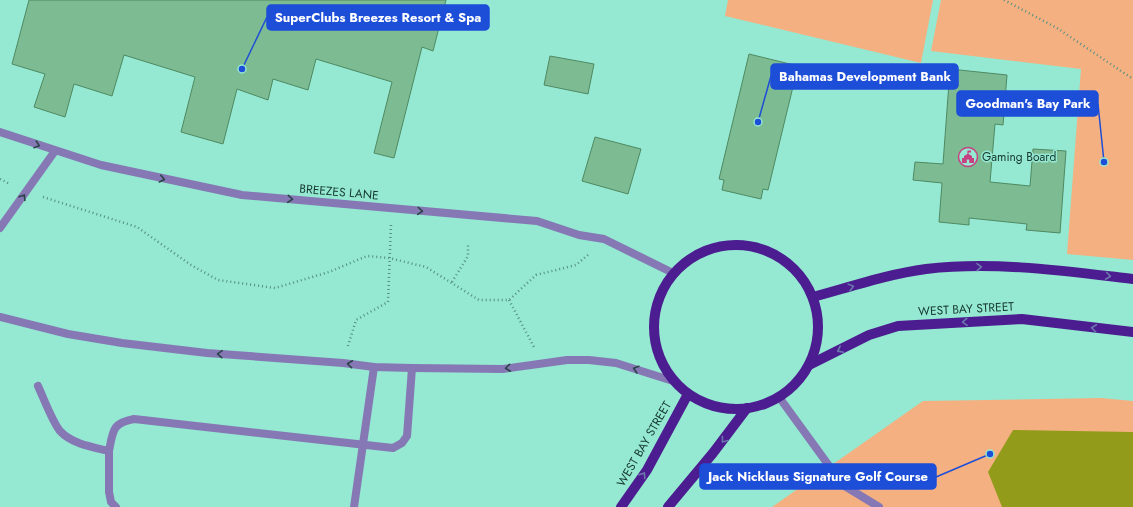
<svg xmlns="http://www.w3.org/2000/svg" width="1133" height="507" font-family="Jost,sans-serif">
<rect width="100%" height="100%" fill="#95e8d1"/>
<!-- green -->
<g fill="#f5b082">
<polygon points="728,0 933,0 921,63 725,16"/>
<polygon points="941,0 1133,0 1133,260 1067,254 1081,69 931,51"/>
<polygon points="1101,398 1133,401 1133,507 772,507 923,401"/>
</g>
<!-- water -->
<polygon fill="#929c1a" points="1013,430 1133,432 1133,507 1002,507 988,472"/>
<!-- building -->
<g fill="#7dbb92" stroke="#4e8a63">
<polygon points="29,0 446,0 433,51 422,47 394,158 374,153 392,82 316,59 308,90 273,79 268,100 237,89 223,144 181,132 195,77 124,55 112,96 74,84 65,117 34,107 45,74 12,64"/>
<polygon points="749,54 798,66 768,190 763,189 761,199 722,190 724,180 719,179"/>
<polygon points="550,56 594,64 588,94 544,85"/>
<polygon points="950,69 1007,75 1003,125 995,124 990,182 1030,186 1033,149 1066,151 1060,233 1026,230 1027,224 969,218 969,225 939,222 942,183 913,180 915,162 943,164"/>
<polygon points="595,137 641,149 628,194 582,181"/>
</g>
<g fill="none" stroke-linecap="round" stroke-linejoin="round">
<!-- path -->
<g stroke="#559081" stroke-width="2.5" stroke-dasharray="1 3" stroke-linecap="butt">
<polyline points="1004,0 1057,28 1133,79"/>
<polyline points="0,179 10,184"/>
<polyline points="43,197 137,227 191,265 218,280 275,288 329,272 367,256 389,258 426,267 479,300 509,300 536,275 576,265 589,254"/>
<polyline points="452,282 468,256 468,244"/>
<polyline points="509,300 535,349"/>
<polyline points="348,346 356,320 388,302 391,225"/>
</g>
<!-- lane -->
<g stroke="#8678b4" stroke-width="8">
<polyline points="0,132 101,165 242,195 537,221 579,235 604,239 673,273"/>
<polyline points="0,228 55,151"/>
<polyline points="0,317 68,334 122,343 207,353 343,363 374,367 412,368 503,369 567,360 589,360 616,363 673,381"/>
<path d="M38 386C44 399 52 421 60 431 72 444 92 447 109 451 113 431 112 423 134 419L393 448 402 443 407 436 412 368"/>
<polyline points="779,397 843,485 879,507"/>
<polyline points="109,451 109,492 111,502 116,507"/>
<polyline points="354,507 374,367"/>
</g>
<!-- primary -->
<g stroke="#4b1d90" stroke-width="10">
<circle cx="736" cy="327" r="82"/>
<path d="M813 297C850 287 888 274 926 269 995 261 1065 271 1133 279"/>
<polyline points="809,365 869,335 898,326 1022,319 1133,332"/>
<polyline points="621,507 647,470 688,394"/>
<polyline points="668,507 713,453 747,408"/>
</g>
</g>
<!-- one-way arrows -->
<defs><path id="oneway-chevron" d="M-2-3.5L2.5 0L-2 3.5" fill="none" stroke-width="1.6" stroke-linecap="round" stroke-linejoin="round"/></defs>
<g stroke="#2b444a">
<use href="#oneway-chevron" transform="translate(37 145) rotate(19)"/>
<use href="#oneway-chevron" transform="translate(162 179) rotate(13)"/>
<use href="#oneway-chevron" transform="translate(23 197) rotate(-58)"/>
<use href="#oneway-chevron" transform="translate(290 199) rotate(5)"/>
<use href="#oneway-chevron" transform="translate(420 211) rotate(5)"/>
<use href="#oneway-chevron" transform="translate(220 354) rotate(-176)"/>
<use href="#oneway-chevron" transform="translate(350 364) rotate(-173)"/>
<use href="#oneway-chevron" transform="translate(508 368) rotate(174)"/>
<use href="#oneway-chevron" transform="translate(636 369) rotate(-163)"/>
</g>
<g stroke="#6c78ad">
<use href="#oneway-chevron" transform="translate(979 267) rotate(-1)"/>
<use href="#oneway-chevron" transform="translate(1108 276) rotate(7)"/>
<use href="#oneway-chevron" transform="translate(851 287) rotate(-15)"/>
<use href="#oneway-chevron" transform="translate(965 322) rotate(177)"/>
<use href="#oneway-chevron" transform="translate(1094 328) rotate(-173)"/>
<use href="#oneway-chevron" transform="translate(840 350) rotate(153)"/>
<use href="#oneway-chevron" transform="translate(724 440) rotate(127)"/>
<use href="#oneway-chevron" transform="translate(643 475) rotate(-56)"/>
</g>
<!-- icons -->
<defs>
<symbol id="civic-ring" viewBox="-11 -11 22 22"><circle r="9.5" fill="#95e8d1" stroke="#c74182" stroke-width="1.5"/><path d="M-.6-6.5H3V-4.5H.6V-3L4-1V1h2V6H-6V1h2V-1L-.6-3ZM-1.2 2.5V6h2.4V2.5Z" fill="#c74182"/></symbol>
</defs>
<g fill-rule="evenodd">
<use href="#civic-ring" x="957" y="146" width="22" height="22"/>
</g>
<g text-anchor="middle" stroke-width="3" stroke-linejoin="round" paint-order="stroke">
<!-- poi labels -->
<g font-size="12" fill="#14372f" stroke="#95e8d1" text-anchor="start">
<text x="982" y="161">Gaming Board</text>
</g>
<!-- street labels -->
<g font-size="12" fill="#14372f" stroke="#95e8d1">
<text transform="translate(339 192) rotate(5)" y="4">BREEZES LANE</text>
<text transform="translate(966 309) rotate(-3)" y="4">WEST BAY STREET</text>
<text transform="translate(644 444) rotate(-60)" y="4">WEST BAY STREET</text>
</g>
</g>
<!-- callouts -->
<path fill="none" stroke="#1d4ed8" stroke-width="1.5" d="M242 69L267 17M758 122L771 76M1104 162L1098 104M990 454L936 477"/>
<g fill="#1d4ed8" stroke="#95e8d1" stroke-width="1.5">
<circle cx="242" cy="69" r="4"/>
<circle cx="758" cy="122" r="4"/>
<circle cx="1104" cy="162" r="4"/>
<circle cx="990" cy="454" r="4"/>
</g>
<g fill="#1d4ed8" stroke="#1d4ed8" stroke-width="1.5">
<rect x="267" y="5" width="222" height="25" rx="4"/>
<rect x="771" y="64" width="187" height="25" rx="4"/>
<rect x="957" y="91" width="141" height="25" rx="4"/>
<rect x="700" y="464" width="236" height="25" rx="4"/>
</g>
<g font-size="13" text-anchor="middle" font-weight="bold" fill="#fff">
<text x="378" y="22">SuperClubs Breezes Resort &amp; Spa</text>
<text x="865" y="81">Bahamas Development Bank</text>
<text x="1028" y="108">Goodman's Bay Park</text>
<text x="818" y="481">Jack Nicklaus Signature Golf Course</text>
</g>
</svg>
